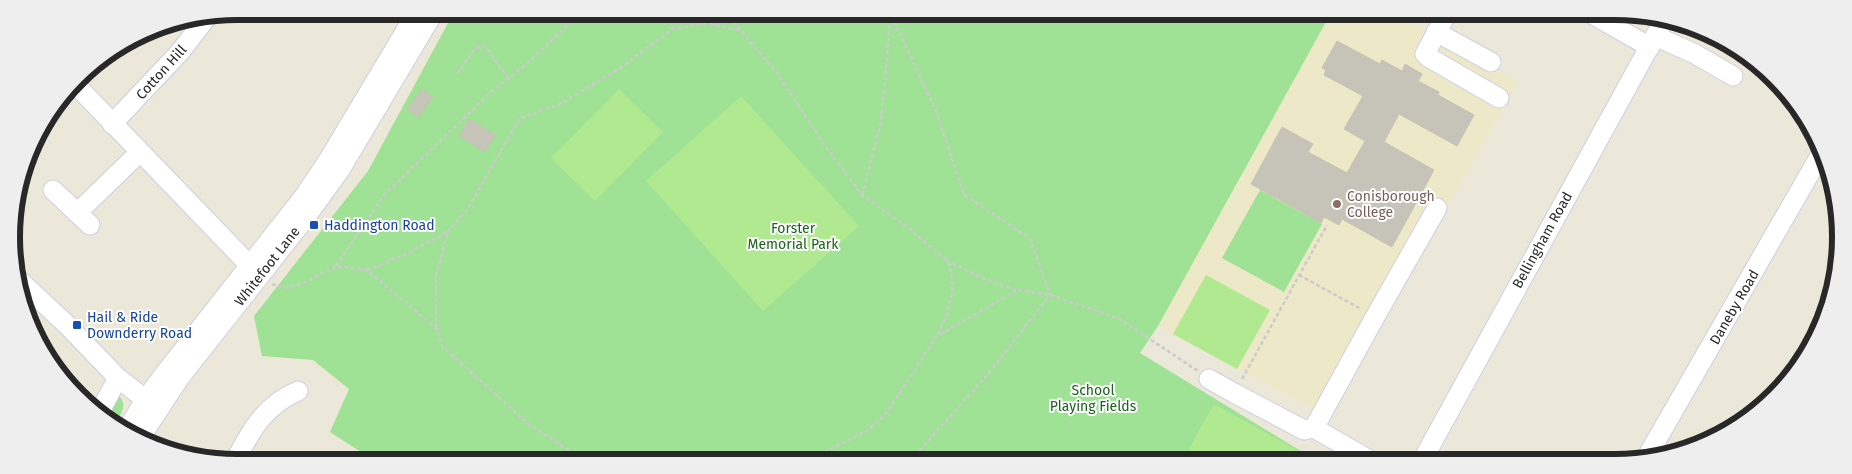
<svg xmlns="http://www.w3.org/2000/svg" width="1852" height="474" font-family="'Fira Sans',sans-serif">
<rect width="100%" height="100%" fill="#ebe7d9"/>
<!-- education -->
<polygon fill="#ede9c8" points="1331,13 1392,13 1518,82 1328,417 1158,326"/>
<!-- green -->
<g fill="#9fe295">
<polygon points="454,12 1331,13 1158,326 1140,353 1309,456 1306,461 375,461 330,432 349,389 313,360 262,356 254,316 368,171"/>
<polygon points="1260,190 1322,224 1284,292 1222,258"/>
<path d="M108 385C126 402 128 403 115 425L97 409Z"/>
</g>
<!-- pitch -->
<g fill="#b0e990">
<polygon points="619,89 663,132 595,201 551,158"/>
<polygon points="741,96 859,226 763,311 646,181"/>
<polygon points="1206,275 1270,310 1237,369 1173,334"/>
<polygon points="1214,404 1304,454 1300,461 1182,461"/>
</g>
<!-- building -->
<g fill="#c6c3b9" stroke="#c6c3b3">
<polygon points="1337,41 1380,64 1382,60 1402,71 1405,64 1422,74 1418,81 1439,92 1438,95 1474,115 1457,146 1399,114 1384,142 1434,170 1392,247 1342,219 1339,225 1324,217 1321,223 1251,184 1282,127 1313,144 1308,152 1347,173 1365,141 1344,129 1363,96 1324,75 1326,70 1322,68"/>
<polygon points="422,89 433,97 418,117 407,109"/>
<polygon points="469,119 495,135 485,152 459,136"/>
</g>
<g fill="none" stroke-linecap="round" stroke-linejoin="round">
<defs>
<g id="minor">
<polyline points="1447,13 1425,54 1428,57 1499,98"/>
<polyline points="1590,13 1650,47"/>
<polyline points="1436,32 1491,62"/>
<polyline points="1655,36 1695,54 1733,76"/>
<polyline points="75,84 257,273"/>
<polyline points="112,124 180,52 207,17"/>
<polyline points="53,190 90,225"/>
<polyline points="77,213 140,152"/>
<polyline points="20,281 66,324 118,378 154,406"/>
<polyline points="1209,379 1234,393 1304,430 1314,428 1371,461"/>
<polyline points="100,411 118,378"/>
<polyline points="1314,428 1375,317 1437,208"/>
<polyline points="125,433 145,400 169,368 305,195 329,159 417,12"/>
<polyline points="140,438 180,377 303,221 340,170 434,12"/>
<polyline points="1645,460 1821,154"/>
<path d="M235 461C251 430 265 405 298 391"/>
<polyline points="1422,461 1664,20"/>
</g>
</defs>
<!-- minor casing -->
<use href="#minor" stroke="#cfcee1" stroke-width="21"/>
<!-- path -->
<g stroke="#cbcbcb" stroke-width="2.5" stroke-dasharray="4 2.5" stroke-linecap="butt">
<polyline points="725,12 777,73 824,144 862,195 911,230 945,259 950,266 953,289 947,314 937,336"/>
<polyline points="891,15 936,111 964,195 1030,238 1050,295 987,375 910,461"/>
<polyline points="672,29 682,12"/>
<polyline points="457,74 475,48 485,46 508,78"/>
<polyline points="862,195 881,122 891,12"/>
<polyline points="947,260 980,277 1017,290"/>
<polyline points="336,266 385,194 491,92 531,60 581,12"/>
<polyline points="367,270 406,254 447,232"/>
<polyline points="1299,275 1361,309"/>
<polyline points="272,284 287,288 303,283 336,266 367,270 436,328 442,346 527,423 586,461"/>
<polyline points="436,328 436,276 448,231 468,209 519,119 562,103 623,66 672,29 706,23 739,30"/>
<polyline points="1242,379 1327,225"/>
<polyline points="807,461 868,430 886,414 936,337 1017,290 1050,295 1118,318 1198,371"/>
</g>
<!-- minor -->
<use href="#minor" stroke="#fff" stroke-width="19"/>
</g>
<!-- markers -->
<circle fill="#8d6e63" stroke="#fff" stroke-width="2" cx="1337" cy="204" r="5"/>
<g fill="#1a4fb4" stroke="#fff" stroke-width="2">
<rect x="309" y="220" width="10" height="10" rx="2.5"/>
<rect x="72" y="320" width="10" height="10" rx="2.5"/>
</g>
<g text-anchor="middle" stroke-width="4" stroke-linejoin="round" paint-order="stroke">
<!-- street labels -->
<g font-size="14" fill="#282828" stroke="#fff">
<text transform="translate(161 72) rotate(-48)" y="5">Cotton Hill</text>
<text transform="translate(1542 240) rotate(-61)" y="5">Bellingham Road</text>
<text transform="translate(267 266) rotate(-52)" y="5">Whitefoot Lane</text>
<text transform="translate(1734 307) rotate(-60)" y="5">Daneby Road</text>
</g>
<!-- education labels -->
<g font-size="14" fill="#785e54" stroke="#fff" text-anchor="start">
<text x="1347" y="201">Conisborough<tspan x="1347" dy="16">College</tspan></text>
</g>
<!-- transit labels -->
<g font-size="14" fill="#164399" stroke="#fff" text-anchor="start">
<text x="324" y="230">Haddington Road</text>
<text x="87" y="322">Hail &amp; Ride<tspan x="87" dy="16">Downderry Road</tspan></text>
</g>
<!-- park labels -->
<g font-size="14" fill="#19631a" stroke="#fff">
<text x="793" y="233">Forster<tspan x="793" dy="16">Memorial Park</tspan></text>
<text x="1093" y="395">School<tspan x="1093" dy="16">Playing Fields</tspan></text>
</g>
</g>
<!-- crop -->
<path d="M0 0H1852V474H0ZM237 20H1615A217 217 0 0 1 1832 237V237A217 217 0 0 1 1615 454H237A217 217 0 0 1 20 237V237A217 217 0 0 1 237 20Z" fill="#eee" fill-rule="evenodd"/>
<path fill="none" stroke="#282828" stroke-width="6" d="M237 20H1615A217 217 0 0 1 1832 237V237A217 217 0 0 1 1615 454H237A217 217 0 0 1 20 237V237A217 217 0 0 1 237 20Z"/>
</svg>
